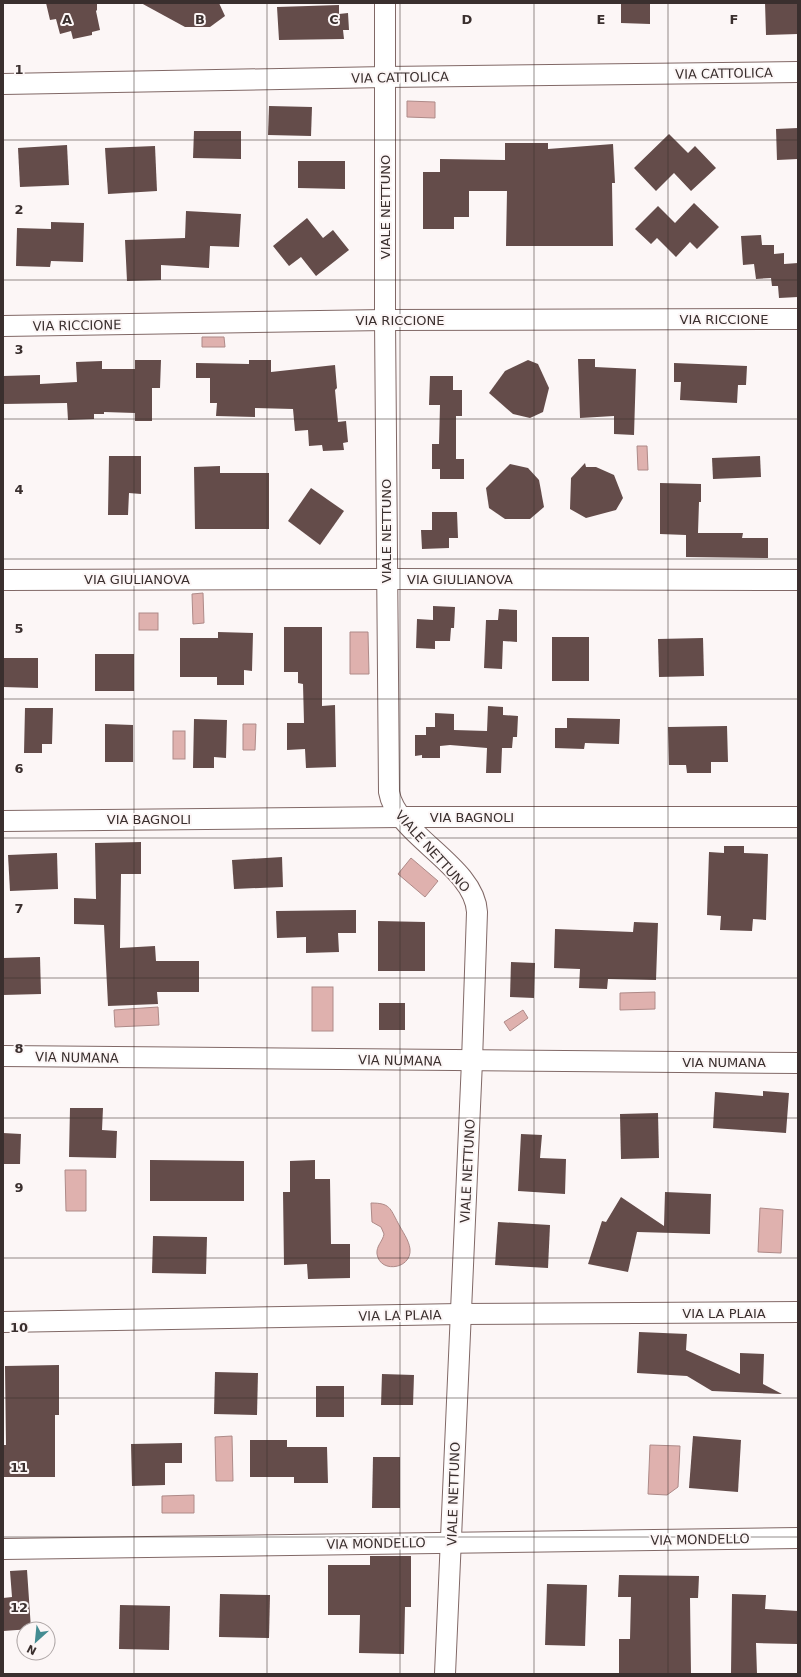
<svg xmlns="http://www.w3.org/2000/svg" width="801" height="1677" font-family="'DejaVu Sans',sans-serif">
<rect width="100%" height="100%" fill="#fcf6f6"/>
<!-- water -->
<g fill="#dfb1ae" stroke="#ae8a88">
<polygon points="407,101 435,102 435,118 407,117"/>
<polygon points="202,337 224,337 225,347 202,347"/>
<polygon points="637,446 647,446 648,470 638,470"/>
<polygon points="203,593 204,623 193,624 192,594"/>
<rect x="139" y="613" width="19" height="17"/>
<polygon points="350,632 368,632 369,674 350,674"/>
<polygon points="243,724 256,724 255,750 243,750"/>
<rect x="173" y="731" width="12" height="28"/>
<polygon points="411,858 438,881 425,897 398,874"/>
<rect x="312" y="987" width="21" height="44"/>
<polygon points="655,992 655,1009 620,1010 620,993"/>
<polygon points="158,1007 159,1025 115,1027 114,1010"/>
<polygon points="523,1010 528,1018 510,1031 504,1022"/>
<polygon points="65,1170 86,1170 86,1211 66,1211"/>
<path d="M371 1203C390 1203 390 1208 398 1223 402 1231 409 1240 410 1249 412 1269 380 1274 377 1254 376 1246 383 1241 384 1234L381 1227 372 1222Z"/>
<polygon points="760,1208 783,1210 781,1253 758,1252"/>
<polygon points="232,1436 233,1481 216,1481 215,1437"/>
<polygon points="650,1445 680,1446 678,1487 667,1495 648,1494"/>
<polygon points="194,1495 194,1513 162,1513 162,1496"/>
</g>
<!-- building -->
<g fill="#644c4a">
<polygon points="46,3 97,3 97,10 96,11 100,30 92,32 92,35 73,39 71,31 60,34 56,19 50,20"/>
<polygon points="141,3 219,3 225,16 210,27 185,27"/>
<polygon points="621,3 650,3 650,24 621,23"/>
<polygon points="765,3 798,3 798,34 766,35"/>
<polygon points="339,5 339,14 348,13 349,30 343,30 344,39 279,40 277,7"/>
<polygon points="269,106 312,107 311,136 268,135"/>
<polygon points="798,128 798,159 777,160 776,129"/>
<polygon points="194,131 241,131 241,159 193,158"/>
<polygon points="669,134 688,153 695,146 716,168 691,191 674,173 656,191 634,168"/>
<polygon points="505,143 548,143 548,149 613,144 615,183 612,183 613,246 506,246 507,191 469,191 469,217 454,217 454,229 423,229 423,172 440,172 440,159 505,160"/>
<polygon points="67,145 69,185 20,187 18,148"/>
<polygon points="155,146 157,191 108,194 105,148"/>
<polygon points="298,161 345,161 345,189 298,188"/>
<polygon points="694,203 719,227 697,249 690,242 676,257 657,238 651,244 635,229 658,206 675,223"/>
<polygon points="186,211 241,214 239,247 210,246 209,268 161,265 161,280 127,281 125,240 185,238"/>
<polygon points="307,218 323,238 333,230 349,250 316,276 301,257 289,266 273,246"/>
<polygon points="51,222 84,223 83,262 51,261 50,267 16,266 17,228 51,229"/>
<polygon points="761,235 762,245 774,245 774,254 784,253 784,264 798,263 798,297 779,298 778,286 772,286 771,278 756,279 754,264 743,265 741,236"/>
<polygon points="578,359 595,359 595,367 636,369 634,435 614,434 614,416 580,418"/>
<polygon points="135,360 161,360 160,388 152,388 152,421 135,421 135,413 104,412 104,414 94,414 94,419 68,420 67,403 3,404 3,376 40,375 40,384 77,382 76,362 102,361 102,369 135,369"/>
<polygon points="249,360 271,360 271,372 335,365 337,388 335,390 338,422 346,421 348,442 343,443 344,450 323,451 322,445 309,446 308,430 295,431 293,409 255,408 255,417 216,416 217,403 210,403 210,378 196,378 196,363 249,364"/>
<polygon points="528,360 538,364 549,388 543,412 530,418 513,414 489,393 505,371"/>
<polygon points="674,363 747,366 746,385 738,385 737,403 680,400 681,382 674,382"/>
<polygon points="430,376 453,376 453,390 462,390 462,416 456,416 456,459 464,459 464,479 440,479 440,469 432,469 432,444 439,444 440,405 429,405"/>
<polygon points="109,456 141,456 141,494 129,493 128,515 108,515"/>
<polygon points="760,456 761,477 713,479 712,458"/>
<polygon points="585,463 586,467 596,467 614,475 623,498 616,510 586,518 570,509 571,478"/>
<polygon points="510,464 528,468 539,480 544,507 530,519 505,519 489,508 486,488"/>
<polygon points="220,466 220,473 269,473 269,529 195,529 194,467"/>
<polygon points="660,483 701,484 701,502 699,502 698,533 743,533 742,538 768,538 768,558 686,557 686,535 660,534"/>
<polygon points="311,488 344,511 320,545 288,521"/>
<polygon points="432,512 457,512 458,538 449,538 449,548 422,549 421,530 432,530"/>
<polygon points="433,606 455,607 454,628 451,628 450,641 435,641 435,649 416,648 417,619 433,620"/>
<polygon points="499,609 517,610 517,642 503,641 502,669 484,668 486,620 498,620"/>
<polygon points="284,627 322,627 322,706 335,705 336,767 306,768 305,749 287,750 287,723 304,723 303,684 298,683 298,672 284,672"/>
<polygon points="218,632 253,633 252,671 244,670 244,685 217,685 217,677 180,677 180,638 218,638"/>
<rect x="552" y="637" width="37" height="44"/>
<polygon points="703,638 704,676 659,677 658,639"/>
<rect x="95" y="654" width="39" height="37"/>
<polygon points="3,658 38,658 38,688 3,687"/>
<polygon points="488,706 503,707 503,715 518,716 517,737 513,737 512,748 502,748 501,773 486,773 487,748 450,745 440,746 440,758 422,758 422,755 415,756 415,735 426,735 426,727 435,727 435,713 454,714 454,730 487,731"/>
<polygon points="25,708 53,708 52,744 42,744 42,753 24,753"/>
<polygon points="567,718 620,719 619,744 585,743 584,749 555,748 555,728 567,728"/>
<polygon points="194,719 227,720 226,758 214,757 214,768 193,768"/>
<polygon points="105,724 133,725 133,762 105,762"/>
<polygon points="727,726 728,762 711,762 711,773 687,773 686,765 669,765 668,727"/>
<polygon points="141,842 141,874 121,874 120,948 155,946 156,961 199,961 199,992 157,992 158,1004 108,1006 104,925 74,924 74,898 96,899 95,843"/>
<polygon points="724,846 744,846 744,853 768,854 766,920 753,919 752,931 720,930 721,916 707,915 709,852 724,853"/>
<polygon points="57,853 58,889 10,891 8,855"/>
<polygon points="282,857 283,887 234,889 232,860"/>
<polygon points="356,910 356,933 338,933 339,952 306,953 306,937 277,938 276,911"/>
<polygon points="378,921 425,922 425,971 378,971"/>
<polygon points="634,922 658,923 656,980 608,979 607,989 579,988 580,969 554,968 555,929 633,932"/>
<polygon points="40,957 41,994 3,995 3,958"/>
<polygon points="511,962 535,963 534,998 510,997"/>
<rect x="379" y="1003" width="26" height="27"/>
<polygon points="763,1091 789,1093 786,1133 713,1128 715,1092 763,1096"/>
<polygon points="70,1108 103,1108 102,1130 117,1131 116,1158 69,1157"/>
<polygon points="658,1113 659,1158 621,1159 620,1114"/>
<polygon points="3,1133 21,1134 20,1164 3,1164"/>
<polygon points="521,1134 542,1135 540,1158 566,1159 565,1194 518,1191"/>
<polygon points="150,1160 244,1161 244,1201 150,1201"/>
<polygon points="315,1160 315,1179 330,1179 331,1244 350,1244 350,1278 308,1279 307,1264 284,1265 283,1192 290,1192 290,1161"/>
<polygon points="665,1192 711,1194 710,1234 637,1232 628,1272 588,1264 602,1221 606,1222 621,1197 664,1226"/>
<polygon points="498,1222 550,1225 548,1268 495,1265"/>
<polygon points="153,1236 207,1237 206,1274 152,1273"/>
<polygon points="639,1332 687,1334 686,1350 740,1374 740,1353 764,1354 763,1384 782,1394 712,1391 687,1376 637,1373"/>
<polygon points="59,1365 59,1415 55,1415 55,1477 3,1477 3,1445 6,1445 5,1366"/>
<polygon points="215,1372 258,1373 257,1415 214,1414"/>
<polygon points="382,1374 414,1375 413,1405 381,1405"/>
<rect x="316" y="1386" width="28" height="31"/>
<polygon points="693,1436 741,1440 738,1492 689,1488"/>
<polygon points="250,1440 287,1440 287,1447 327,1447 328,1483 294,1483 294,1477 250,1477"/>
<polygon points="182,1443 182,1463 165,1463 165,1485 132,1486 131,1444"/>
<polygon points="373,1457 400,1457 400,1508 372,1508"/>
<polygon points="370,1556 411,1556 411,1607 405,1607 404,1654 359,1653 360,1615 328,1615 328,1565 370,1565"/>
<polygon points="27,1570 31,1629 3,1631 3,1598 12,1597 10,1571"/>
<polygon points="619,1575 699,1576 698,1598 690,1598 691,1674 619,1674 619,1639 630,1639 631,1597 618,1597"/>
<polygon points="547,1584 587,1585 585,1646 545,1645"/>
<polygon points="220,1594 270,1595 269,1638 219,1637"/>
<polygon points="732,1594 766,1595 765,1609 798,1611 798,1644 756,1643 757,1674 731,1674"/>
<polygon points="120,1605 170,1606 169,1650 119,1649"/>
</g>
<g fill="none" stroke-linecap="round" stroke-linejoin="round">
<defs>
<g id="minor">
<path d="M385 3V320L389 792C396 835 475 866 477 912L472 1061 445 1674"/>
<polyline points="3,84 386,77 798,72"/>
<polyline points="3,326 385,320 798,319"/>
<polyline points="3,580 387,579 798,580"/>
<polyline points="3,821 401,817 798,817"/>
<polyline points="3,1056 798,1063"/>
<polyline points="3,1322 460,1314 798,1312"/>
<polyline points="3,1549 798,1538"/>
</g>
</defs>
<!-- minor casing -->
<use href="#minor" stroke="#816866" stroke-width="22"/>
<!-- minor -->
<use href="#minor" stroke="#fff" stroke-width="20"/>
</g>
<!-- grid -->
<path fill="none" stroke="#3a2f2e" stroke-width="1" stroke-opacity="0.55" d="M134 3V1674M267 3V1674M400 3V1674M534 3V1674M668 3V1674M3 140H798M3 280H798M3 419H798M3 559H798M3 699H798M3 838H798M3 978H798M3 1118H798M3 1258H798M3 1398H798M3 1537H798"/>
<g text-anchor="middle" stroke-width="4" stroke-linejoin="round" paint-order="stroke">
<!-- street labels -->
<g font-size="13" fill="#3a2f2e" stroke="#fcf6f6">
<text transform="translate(724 73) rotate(-1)" y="5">VIA CATTOLICA</text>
<text transform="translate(400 77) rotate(-1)" y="5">VIA CATTOLICA</text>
<text transform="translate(385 207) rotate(-90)" y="5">VIALE NETTUNO</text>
<text x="724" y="324">VIA RICCIONE</text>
<text x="400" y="325">VIA RICCIONE</text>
<text transform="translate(77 325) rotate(-1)" y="5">VIA RICCIONE</text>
<text transform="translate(386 531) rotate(-90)" y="5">VIALE NETTUNO</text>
<text x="137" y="584">VIA GIULIANOVA</text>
<text x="460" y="584">VIA GIULIANOVA</text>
<text x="472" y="822">VIA BAGNOLI</text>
<text x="149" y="824">VIA BAGNOLI</text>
<text transform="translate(433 851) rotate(48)" y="5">VIALE NETTUNO</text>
<text transform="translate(77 1057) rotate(1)" y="5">VIA NUMANA</text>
<text transform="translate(400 1060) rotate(1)" y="5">VIA NUMANA</text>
<text x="724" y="1067">VIA NUMANA</text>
<text transform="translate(467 1171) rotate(-87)" y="5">VIALE NETTUNO</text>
<text x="724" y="1318">VIA LA PLAIA</text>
<text transform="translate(400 1315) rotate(-1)" y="5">VIA LA PLAIA</text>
<text transform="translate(453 1494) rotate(-88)" y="5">VIALE NETTUNO</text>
<text transform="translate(700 1539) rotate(-1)" y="5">VIA MONDELLO</text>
<text transform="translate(376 1543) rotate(-1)" y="5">VIA MONDELLO</text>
</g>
</g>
<g font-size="13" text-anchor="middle" font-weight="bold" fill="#3a2f2e" stroke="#fcf6f6" stroke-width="4" stroke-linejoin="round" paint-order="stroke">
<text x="67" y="24">A</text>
<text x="200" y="24">B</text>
<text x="334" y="24">C</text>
<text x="467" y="24">D</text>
<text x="601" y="24">E</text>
<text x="734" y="24">F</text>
<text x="19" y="74">1</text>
<text x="19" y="214">2</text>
<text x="19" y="354">3</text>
<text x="19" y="494">4</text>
<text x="19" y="633">5</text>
<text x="19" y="773">6</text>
<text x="19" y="913">7</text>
<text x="19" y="1053">8</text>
<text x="19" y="1192">9</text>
<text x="19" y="1332">10</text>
<text x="19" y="1472">11</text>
<text x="19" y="1612">12</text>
</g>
<!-- border -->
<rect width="801" height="1677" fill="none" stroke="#3a2f2e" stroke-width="8"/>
<!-- north arrow -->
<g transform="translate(36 1641) rotate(207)"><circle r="19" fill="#fcf6f6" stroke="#aea6a6"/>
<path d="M0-3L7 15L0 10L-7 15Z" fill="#448c92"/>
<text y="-6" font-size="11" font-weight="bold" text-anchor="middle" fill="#3a2f2e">N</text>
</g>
</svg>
